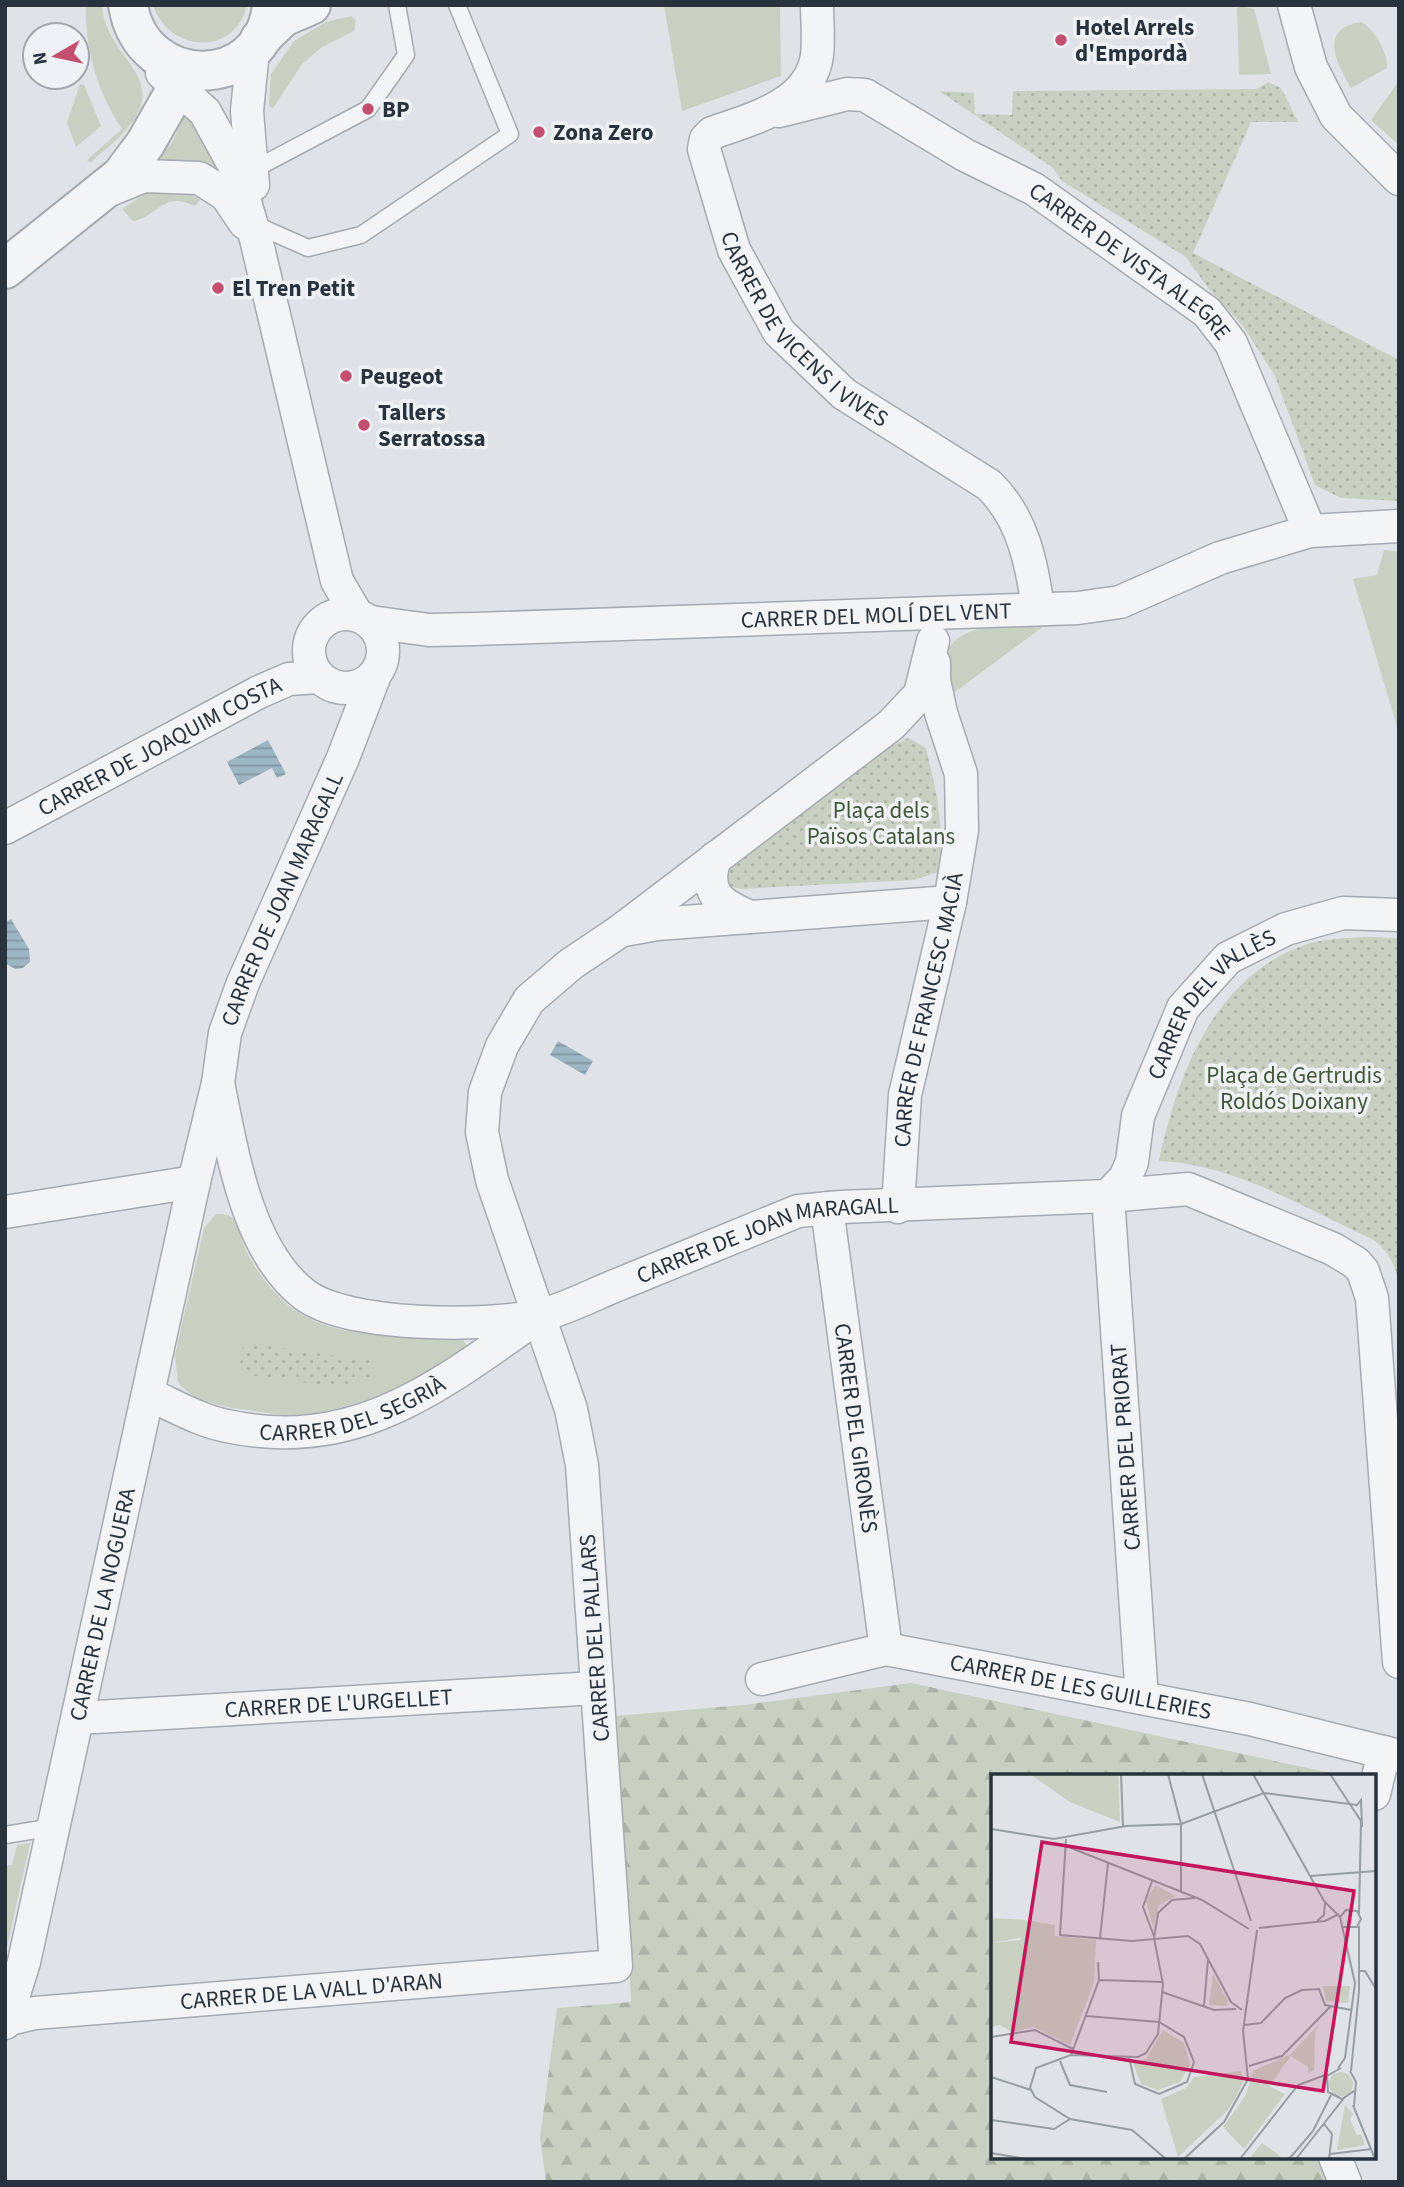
<svg xmlns="http://www.w3.org/2000/svg" width="1404" height="2187" font-family="'Source Sans 3',sans-serif">
<defs>
<pattern id="forest-firs" width="22" height="20" patternUnits="userSpaceOnUse" patternTransform="scale(1.75)"><rect width="22" height="20" fill="#c7d0c1"/><path d="M5 1l3.5 6h-7zM16 11l3.5 6h-7z" fill="#abb3a7"/></pattern>
<pattern id="park-dots" width="8" height="8" patternUnits="userSpaceOnUse" patternTransform="scale(1.75)"><rect width="8" height="8" fill="#c7d0c1"/><path d="M2 2h.1M6 6h.1" fill="none" stroke="#abb3a7" stroke-width="1.8" stroke-linecap="round"/></pattern>
<pattern id="water-rules" width="6" height="5" patternUnits="userSpaceOnUse" patternTransform="scale(1.75)"><rect width="6" height="5" fill="#9db6c4"/><path d="M0 2.5h6" fill="none" stroke="#8095a0"/></pattern>
</defs>
<rect width="100%" height="100%" fill="#dfe3e7"/>
<!-- grass -->
<g fill="#c7d0c1">
<path d="M86 5H102C104 55 166 75 133 121 122 137 104 150 90 163L87 160 122 129C97 91 85 50 86 5Z"/>
<path d="M153 5H247C235 57 169 53 153 5Z"/>
<polygon points="664,5 780,5 781,76 682,111"/>
<polygon points="1237,5 1254,9 1271,74 1239,75"/>
<polygon points="352,16 356,21 354,31 322,47 302,64 273,108 269,106 271,74 294,41 326,22"/>
<path d="M1361 22C1374 28 1388 53 1387 68L1351 88C1336 62 1318 29 1361 22Z"/>
<polygon points="1399,81 1399,145 1371,120"/>
<polygon points="80,84 84,85 101,126 76,147 67,122"/>
<polygon points="186,112 194,122 219,174 158,164 157,160 173,141"/>
<path d="M152 189 186 191 200 200 195 206C163 190 158 217 133 221L122 209Z"/>
<polygon points="1384,550 1399,552 1399,733 1353,579 1377,575"/>
<path d="M1048 623 947 698C946 687 943 675 944 664 947 619 1017 625 1048 623Z"/>
<path d="M216 1214C223 1214 231 1214 235 1221 239 1228 241 1238 244 1246 255 1270 270 1290 289 1306 334 1342 408 1335 462 1337L467 1347C425 1380 347 1414 293 1415 276 1415 257 1411 240 1409 218 1406 191 1400 178 1382L175 1355 204 1228Z"/>
<polygon points="30,1843 5,1956 5,1866 12,1865 17,1845"/>
</g>
<!-- forest -->
<polygon fill="url(#forest-firs)" points="911,1683 1345,1776 993,1776 993,2157 1321,2157 1330,2182 546,2182 540,2138 557,2008 631,2002 616,1716 743,1705"/>
<!-- park -->
<g fill="url(#park-dots)">
<polygon points="1268,82 1281,88 1298,122 1251,122 1193,253 1399,360 1399,501 1341,498 1315,485 1275,376 1243,326 1209,289 1186,257 1062,181 1053,168 939,91 974,93 975,114 1012,115 1013,91 1257,89"/>
<polygon points="908,738 926,748 937,796 944,861 938,872 914,880 740,889 727,885 725,867 826,790 887,748"/>
<path d="M1371 937 1399 938V1286C1396 1266 1390 1253 1374 1240 1306 1209 1235 1164 1159 1161 1177 1074 1215 975 1307 944 1327 938 1350 938 1371 937Z"/>
<polygon points="243,1343 374,1361 373,1376 340,1387 239,1374"/>
</g>
<!-- water -->
<g fill="url(#water-rules)">
<polygon points="268,740 286,774 277,778 272,768 239,785 227,762"/>
<polygon points="11,919 29,949 30,962 23,968 15,969 5,963 5,923"/>
<polygon points="558,1041 593,1061 585,1075 550,1055"/>
</g>
<g fill="none" stroke-linecap="round" stroke-linejoin="round">
<defs>
<g id="service">
<polyline points="251,171 368,109 406,55 397,5"/>
<polyline points="256,225 308,248 361,235 510,134 457,5"/>
<polyline points="5,1835 54,1827"/>
</g>
<g id="minor">
<path id="s1" d="M817 5C817 21 819 39 817 55 811 105 751 119 712 133L706 139 704 149 734 250 779 332 844 394 989 485C1023 518 1032 564 1038 609"/>
<polyline points="1294,5 1311,67 1336,116 1399,179"/>
<polyline points="253,50 247,111 253,185"/>
<polyline points="162,73 205,112 234,165 256,239 337,581 357,615"/>
<path id="s2" d="M779 111 847 94 865 95 965 155 1034 189 1207 312 1231 343 1310 531"/>
<polyline points="107,191 144,176 199,178 226,195 245,223"/>
<circle cx="346" cy="651" r="37"/>
<path id="s3" d="M371 622 429 630 476 629 1078 608 1120 602 1220 558 1310 531 1399 526"/>
<path id="s4" d="M5 828 259 692 289 679 319 677"/>
<path d="M715 858C703 894 720 904 750 917"/>
<polyline points="624,930 657,924 950,902"/>
<path id="s5" d="M218 1083C232 1150 246 1250 305 1295 348 1327 486 1327 538 1316 564 1310 592 1295 617 1285 677 1260 738 1236 798 1211L841 1207 1108 1196 1188 1189 1333 1249 1356 1263 1363 1271 1372 1298 1399 1662"/>
<path id="s6" d="M898 1207 905 1095 950 902 962 830 961 774 941 713 934 680V663"/>
<path id="s7" d="M827 1208 886 1649"/>
<polyline points="5,1212 194,1182"/>
<path id="s8" d="M148 1394C173 1405 200 1421 227 1426 357 1454 440 1385 539 1316"/>
<path id="s9" d="M762 1679 886 1649 1250 1719 1399 1756"/>
<path id="s10" d="M1142 1698 1108 1196 1125 1178 1132 1162 1138 1116 1183 1008 1228 958 1286 929 1343 913 1399 915"/>
<path id="s11" d="M78 1718 597 1688"/>
<polyline points="1374,1794 1384,1752"/>
<path id="s12" d="M5 2020 35 2013 616 1966 582 1465 571 1409 492 1180 482 1132 485 1092 502 1046 529 1000 571 964 620 931 891 725 920 694 933 641"/>
<path id="s13" d="M5 2023 24 1962 194 1182 218 1083 225 1033 243 983 343 758 374 677"/>
<polyline points="1335,2157 1345,2182"/>
</g>
<g id="tertiary">
<path d="M128 5C142 92 264 93 272 5"/>
<polyline points="260,39 283,17 311,5"/>
<polyline points="5,269 121,176 145,144 177,88 194,71"/>
</g>
</defs>
<!-- service casing -->
<use href="#service" stroke="#a5abb1" stroke-width="19"/>
<!-- minor casing -->
<use href="#minor" stroke="#a5abb1" stroke-width="35"/>
<!-- tertiary casing -->
<use href="#tertiary" stroke="#a5abb1" stroke-width="42"/>
<!-- service -->
<use href="#service" stroke="#f2f4f6" stroke-width="16"/>
<!-- minor -->
<use href="#minor" stroke="#f2f4f6" stroke-width="32"/>
<!-- tertiary -->
<use href="#tertiary" stroke="#f2f4f6" stroke-width="38"/>
</g>
<!-- markers -->
<g fill="#c24e70" stroke="#eff2f5" stroke-width="2.5">
<circle cx="1061" cy="40" r="7"/>
<circle cx="368" cy="109" r="7"/>
<circle cx="539" cy="132" r="7"/>
<circle cx="218" cy="288" r="7"/>
<circle cx="346" cy="376" r="7"/>
<circle cx="364" cy="425" r="7"/>
</g>
<g text-anchor="middle" stroke-width="7" stroke-linejoin="round" paint-order="stroke">
<!-- poi labels -->
<g font-size="23" font-weight="bold" fill="#29333d" stroke="#eff2f5" text-anchor="start">
<text x="1075" y="35">Hotel Arrels<tspan x="1075" dy="26">d'Empordà</tspan></text>
<text x="382" y="117">BP</text>
<text x="553" y="140">Zona Zero</text>
<text x="232" y="296">El Tren Petit</text>
<text x="360" y="384">Peugeot</text>
<text x="378" y="420">Tallers<tspan x="378" dy="26">Serratossa</tspan></text>
</g>
<!-- street labels -->
<g font-size="23" fill="#29333d" stroke="#eff2f5">
<text dy="8" stroke="none"><textPath href="#s2" startOffset="402">CARRER DE VISTA ALEGRE</textPath></text>
<text dy="8" stroke="none"><textPath href="#s1" startOffset="420">CARRER DE VICENS I VIVES</textPath></text>
<text dy="8" stroke="none"><textPath href="#s3" startOffset="506">CARRER DEL MOLÍ DEL VENT</textPath></text>
<text dy="8" stroke="none"><textPath href="#s4" startOffset="175">CARRER DE JOAQUIM COSTA</textPath></text>
<text dy="8" stroke="none"><textPath href="#s13" startOffset="1160">CARRER DE JOAN MARAGALL</textPath></text>
<text dy="8" stroke="none"><textPath href="#s10" startOffset="730">CARRER DEL VALLÈS</textPath></text>
<text dy="8" stroke="none"><textPath href="#s6" startOffset="200">CARRER DE FRANCESC MACIÀ</textPath></text>
<text dy="8" stroke="none"><textPath href="#s5" startOffset="716">CARRER DE JOAN MARAGALL</textPath></text>
<text dy="8" stroke="none"><textPath href="#s8" startOffset="215">CARRER DEL SEGRIÀ</textPath></text>
<text dy="8" stroke="none"><textPath href="#s7" startOffset="222">CARRER DEL GIRONÈS</textPath></text>
<text transform="translate(1125 1447) rotate(-94)" y="8">CARRER DEL PRIORAT</text>
<text dy="8" stroke="none"><textPath href="#s13" startOffset="430">CARRER DE LA NOGUERA</textPath></text>
<text transform="translate(594 1638) rotate(-94)" y="8">CARRER DEL PALLARS</text>
<text dy="8" stroke="none"><textPath href="#s9" startOffset="326">CARRER DE LES GUILLERIES</textPath></text>
<text dy="8" stroke="none"><textPath href="#s11" startOffset="261">CARRER DE L'URGELLET</textPath></text>
<text dy="8" stroke="none"><textPath href="#s12" startOffset="308">CARRER DE LA VALL D'ARAN</textPath></text>
</g>
<!-- park labels -->
<g font-size="23" fill="#425738" stroke="#eff2f5">
<text x="881" y="818">Plaça dels<tspan x="881" dy="26">Països Catalans</tspan></text>
<text x="1294" y="1083">Plaça de Gertrudis<tspan x="1294" dy="26">Roldós Doixany</tspan></text>
</g>
</g>
<!-- overview -->
<g transform="translate(991 1774)">
<rect width="385" height="385" fill="#dfe3e7"/>
<path d="M39 0H127L129 48 79 28ZM164 111 185 122 168 131 162 153 155 127ZM0 144 34 146 33 163 0 169ZM332 212H359L357 229 335 227ZM250 297 252 309 238 335 187 383 170 325 195 314 203 303ZM338 310a12 12 0 1 1 24 0a12 12 0 1 1-24 0ZM354 331 362 340 359 345 366 362 370 360 374 371 346 376Z" fill="#c7d0c1"/>
<path d="M34 146 64 151V162L105 166 103 209 79 271 42 253 22 258 9 251 0 253V169L29 166Z" fill="#c7d0c1"/>
<path d="M222 200 237 227 236 232 218 231ZM329 249 324 258 323 296 317 299V293L300 282 278 312 294 320 253 375 232 353 255 321 262 297 300 280ZM172 256 193 269 199 291 189 308 167 316 150 310 142 289 155 285ZM271 369 284 378 291 384 258 385Z" fill="#c7d0c1"/>
<path fill="none" stroke="#969da3" stroke-width="2" d="M130 0 132 52M177 0 190 50V118M211 0 260 147M262 0 333 127 349 143M339 0 370 47 368 140M0 55 63 65 135 52 190 50 273 19 366 31 370 26 371 53M75 65 69 161 141 167 197 162 209 170 240 228 251 236M75 72 211 126 258 155M319 102 385 97M161 107 152 133 163 162M326 147 333 141 334 129M268 154 334 147 348 140M109 164 117 89M107 188 108 206 80 281 45 294 39 314 44 323 79 345 141 356 175 385M369 197H374L385 215M108 206 172 208M171 218 223 236 245 235M213 232 217 186M95 242 168 248 193 263 203 288 196 308 168 320 144 310 138 283M253 251 270 249 294 224 311 216 328 215 334 231 360 236M0 263 44 256 82 275M80 281 147 283 155 279 167 260 172 210 163 164 167 139 181 126 204 124M69 287 79 311 116 318M258 292 291 282 339 233M347 294 354 284 364 209 349 143 355 136 366 137 370 145 366 153H352M350 294 336 302 337 318 351 325 363 317M359 297 365 308 363 332M360 297 368 217V152M0 303 40 316M362 331 384 385M0 346 63 355 79 345M333 350 341 360 338 385M0 379 35 385M339 380 381 375M193 385 233 348 257 305 252 257 266 156M249 385 307 311 337 300M298 385 322 357 340 321M305 385 353 324"/>
<path fill="#c2185b" fill-opacity="0.15" stroke="#c2185b" stroke-width="3.5" d="M51 68 363 117 332 317 20 268Z"/>
<rect width="385" height="385" fill="none" stroke="#29333d" stroke-width="3.5"/>
</g>
<!-- border -->
<rect width="1404" height="2187" fill="none" stroke="#29333d" stroke-width="14"/>
<!-- north arrow -->
<g transform="translate(56 56) rotate(261)"><circle r="33" fill="#eff2f5" stroke="#a0a6ab" stroke-width="2"/>
<path d="M0-5L12 26L0 18L-12 26Z" fill="#c24e70"/>
<text y="-10" font-size="19" font-weight="bold" text-anchor="middle" fill="#29333d">N</text>
</g>
</svg>
